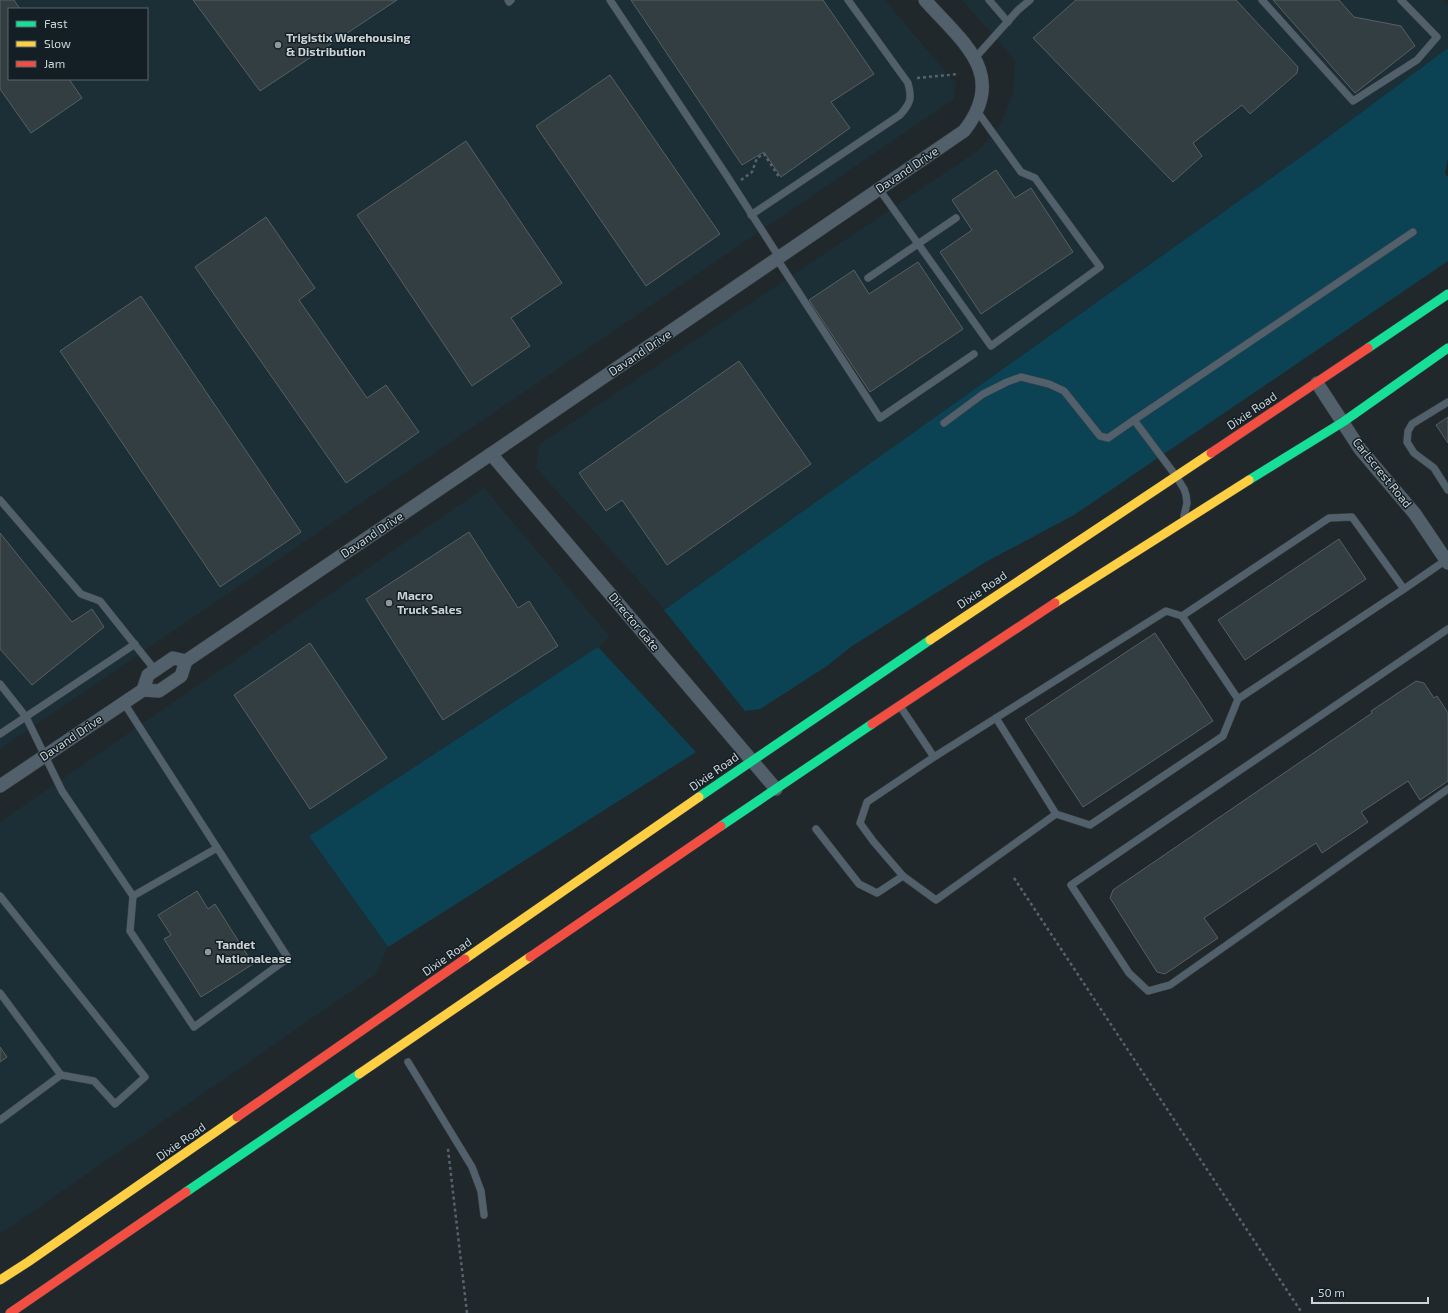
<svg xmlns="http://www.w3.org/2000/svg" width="1448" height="1313" font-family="'Exo 2',sans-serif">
<rect width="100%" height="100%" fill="#20282b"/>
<!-- built -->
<g fill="#1c2f36" fill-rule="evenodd">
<path d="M0 0H885L955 83 954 99 0 749ZM9 9H147V79H9Z"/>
<polygon points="962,0 1443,0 1448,5 1448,48 1308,152 664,610 659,603 536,468 539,445 979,150 1001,124 1013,93 1015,60"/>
<polygon points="484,488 610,637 598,647 309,836 388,947 376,974 0,1234 0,822"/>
</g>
<!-- green -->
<g fill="#0b4354">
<polygon points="1448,48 1448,158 1445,174 1448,177 1448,261 1074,515 984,563 852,646 827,666 760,709 745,711 664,610 1308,152"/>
<polygon points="598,647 696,752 388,947 309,836"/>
</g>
<!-- building -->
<g fill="#323e41" stroke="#595f61">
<polygon points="0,0 14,0 20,9 9,9 9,79 69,79 82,98 31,133 0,89"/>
<polygon points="193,0 397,0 260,91"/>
<polygon points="631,0 823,0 874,74 831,102 850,128 781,177 764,152 742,165"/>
<polygon points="1076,0 1236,0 1298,67 1297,73 1250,114 1242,105 1193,143 1202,156 1173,182 1033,38"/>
<polygon points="1273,0 1339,0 1354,17 1401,26 1415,46 1355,93"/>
<polygon points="610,75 720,234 646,286 536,126"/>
<polygon points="466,141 562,283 511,318 530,346 472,386 357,215"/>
<polygon points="996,170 1015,198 1031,188 1073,252 981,314 940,252 972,230 952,200"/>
<polygon points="266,217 315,288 299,300 367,398 386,385 419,432 346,483 195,267"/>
<polygon points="918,262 963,329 870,392 809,300 854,270 869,294"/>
<polygon points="141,296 301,532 220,587 60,351"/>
<polygon points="739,361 811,464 667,565 622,500 606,511 579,473"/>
<polygon points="1448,417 1448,443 1436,425"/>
<polygon points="469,532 518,608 529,601 558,646 443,720 366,599"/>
<polygon points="0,533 72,622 92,609 104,627 32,685 0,649"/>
<polygon points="1339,539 1366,579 1245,660 1218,620"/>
<polygon points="1155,633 1213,721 1083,807 1025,719"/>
<polygon points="310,643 387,758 310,809 234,695"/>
<polygon points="1416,681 1424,683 1434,698 1437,696 1448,713 1448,781 1420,800 1408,781 1361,812 1368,822 1322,853 1316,843 1204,918 1218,938 1165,974 1157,972 1110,898 1113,890 1372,713 1371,711"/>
<polygon points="197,891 208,909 215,904 253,964 201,997 164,939 171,935 158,915"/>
<polygon points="0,1047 7,1057 0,1062"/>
</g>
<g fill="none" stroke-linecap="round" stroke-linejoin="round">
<defs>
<g id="lane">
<polyline points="508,0 509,2 511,0"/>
<polyline points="610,0 727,176 779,257"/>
<polyline points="989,0 1008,22"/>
<polyline points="1262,0 1353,101 1417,60 1437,37 1401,0"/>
<polyline points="975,58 1018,10 1030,0"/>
<polyline points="879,189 991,346 1100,267 1035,178 1021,172 977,111"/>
<path d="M751 215 900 115C911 103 912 98 908 83L848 0"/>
<polyline points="777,259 880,418 974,354"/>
<polyline points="868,278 956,218"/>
<polyline points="1448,402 1412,424 1408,431 1407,442 1414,453 1434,468 1448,490"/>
<polyline points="944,423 983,394 1007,382 1021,377 1049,384 1064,391 1100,436 1108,438 1134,420"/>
<polyline points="0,500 81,594 100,601 155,670"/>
<polyline points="1184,516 1187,503 1186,495 1184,489 1176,476 1134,420 1413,232"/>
<polyline points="1404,589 1238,699 1182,616 1329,518 1352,517 1404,589 1446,560"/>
<polyline points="1448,629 1071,885 1129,973 1148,991 1170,985 1448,789"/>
<polyline points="0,684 26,717 62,791 133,896 130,931 194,1027 288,958 124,703"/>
<polyline points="900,706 934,757 1166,611 1182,616"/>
<polyline points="996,718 1056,814"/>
<polyline points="0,734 135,644"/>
<polyline points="934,757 867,802 860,823 873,841 903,876 936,900 1056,814 1090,825 1223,736 1238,699"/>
<polyline points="816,829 859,884 877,893 903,876"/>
<polyline points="0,896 145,1077 115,1104 94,1081 61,1075"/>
<polyline points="133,896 217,848"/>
<polyline points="0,993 61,1075 0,1120"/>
<polyline points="408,1062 472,1167 481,1191 484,1215"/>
</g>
<g id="street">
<polyline points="1317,383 1360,449 1415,514 1448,563"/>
<polyline points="491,454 776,789"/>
<polyline points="143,690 148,675 173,658 186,661"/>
<path d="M0 786 143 690 159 691 181 676 186 661 491 454 964 131C1009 74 962 42 925 0"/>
</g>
<g id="fast">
<polyline points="1368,348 1448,294"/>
<polyline points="1249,480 1343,422 1448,348"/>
<polyline points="699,797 930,640"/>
<polyline points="721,826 872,724"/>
<polyline points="186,1192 359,1074"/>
</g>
<g id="slow">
<polyline points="1055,603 1249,480"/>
<polyline points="930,640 1211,453"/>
<polyline points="465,959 699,797"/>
<polyline points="359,1074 530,957"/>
<polyline points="0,1280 28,1262 237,1117"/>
</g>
<g id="jam">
<polyline points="1211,453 1368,348"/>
<polyline points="872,724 1055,603"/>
<polyline points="530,957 721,826"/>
<polyline points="237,1117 465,959"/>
<polyline points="10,1313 186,1192"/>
</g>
</defs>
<!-- lane casing -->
<use href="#lane" stroke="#3c4346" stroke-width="8"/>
<!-- street casing -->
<use href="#street" stroke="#3c4346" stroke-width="14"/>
<!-- fast casing -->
<use href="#fast" stroke="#3c4346" stroke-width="10"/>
<!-- slow casing -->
<use href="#slow" stroke="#3c4346" stroke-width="10"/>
<!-- jam casing -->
<use href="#jam" stroke="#3c4346" stroke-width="10"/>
<!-- path -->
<g stroke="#57636b" stroke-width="2.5" stroke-dasharray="3 3" stroke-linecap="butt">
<polyline points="917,78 959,74"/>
<polyline points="741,180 752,172 757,158 764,154 779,177"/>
<polyline points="1014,878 1302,1313"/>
<polyline points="448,1149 467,1313"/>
</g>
<!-- lane -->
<use href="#lane" stroke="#52606c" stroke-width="7"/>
<!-- street -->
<use href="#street" stroke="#52606c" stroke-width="13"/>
<!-- fast -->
<use href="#fast" stroke="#16e098" stroke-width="9"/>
<!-- slow -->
<use href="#slow" stroke="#ffcf43" stroke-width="9"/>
<!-- jam -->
<use href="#jam" stroke="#f24e42" stroke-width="9"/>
</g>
<!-- markers -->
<g fill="#8f979a" stroke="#131f25" stroke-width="1.5">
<circle cx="278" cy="45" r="4"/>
<circle cx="389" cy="603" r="4"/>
<circle cx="208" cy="952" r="4"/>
</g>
<g text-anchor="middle" stroke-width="3" stroke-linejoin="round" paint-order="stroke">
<!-- poi labels -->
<g font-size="12" font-weight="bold" fill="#cbd3d6" stroke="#131f25" text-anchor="start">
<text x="286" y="42">Trigistix Warehousing<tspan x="286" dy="14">&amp; Distribution</tspan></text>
<text x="397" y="600">Macro<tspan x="397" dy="14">Truck Sales</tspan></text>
<text x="216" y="949">Tandet<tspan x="216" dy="14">Nationalease</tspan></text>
</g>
<!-- street labels -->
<g font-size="12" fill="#cbd3d6" stroke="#131f25">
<text transform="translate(907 170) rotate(-34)" y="4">Davand Drive</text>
<text transform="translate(640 353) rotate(-34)" y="4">Davand Drive</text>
<text transform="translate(1252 411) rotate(-34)" y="4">Dixie Road</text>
<text transform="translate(1382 473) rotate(51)" y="4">Carlscrest Road</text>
<text transform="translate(372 535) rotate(-34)" y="4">Davand Drive</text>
<text transform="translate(982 590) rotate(-34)" y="4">Dixie Road</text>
<text transform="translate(634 622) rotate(50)" y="4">Director Gate</text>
<text transform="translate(71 738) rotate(-34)" y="4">Davand Drive</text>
<text transform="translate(714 772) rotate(-35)" y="4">Dixie Road</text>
<text transform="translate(447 957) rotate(-35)" y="4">Dixie Road</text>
<text transform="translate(181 1142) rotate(-35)" y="4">Dixie Road</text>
</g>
</g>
<!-- legend -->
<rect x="8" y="8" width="140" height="72" fill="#131f25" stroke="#5d676c"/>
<rect x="16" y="21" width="20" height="6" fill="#16e098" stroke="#5d676c"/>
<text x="44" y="28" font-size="12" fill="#cbd3d6">Fast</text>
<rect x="16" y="41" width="20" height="6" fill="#ffcf43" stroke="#5d676c"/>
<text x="44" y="48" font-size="12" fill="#cbd3d6">Slow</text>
<rect x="16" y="61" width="20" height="6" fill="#f24e42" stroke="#5d676c"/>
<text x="44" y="68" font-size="12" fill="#cbd3d6">Jam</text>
<!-- scale -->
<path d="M1312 1297v6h116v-6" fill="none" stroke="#cbd3d6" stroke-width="2"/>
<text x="1318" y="1297" font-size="12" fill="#cbd3d6" stroke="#131f25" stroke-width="3" paint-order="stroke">50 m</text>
</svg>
